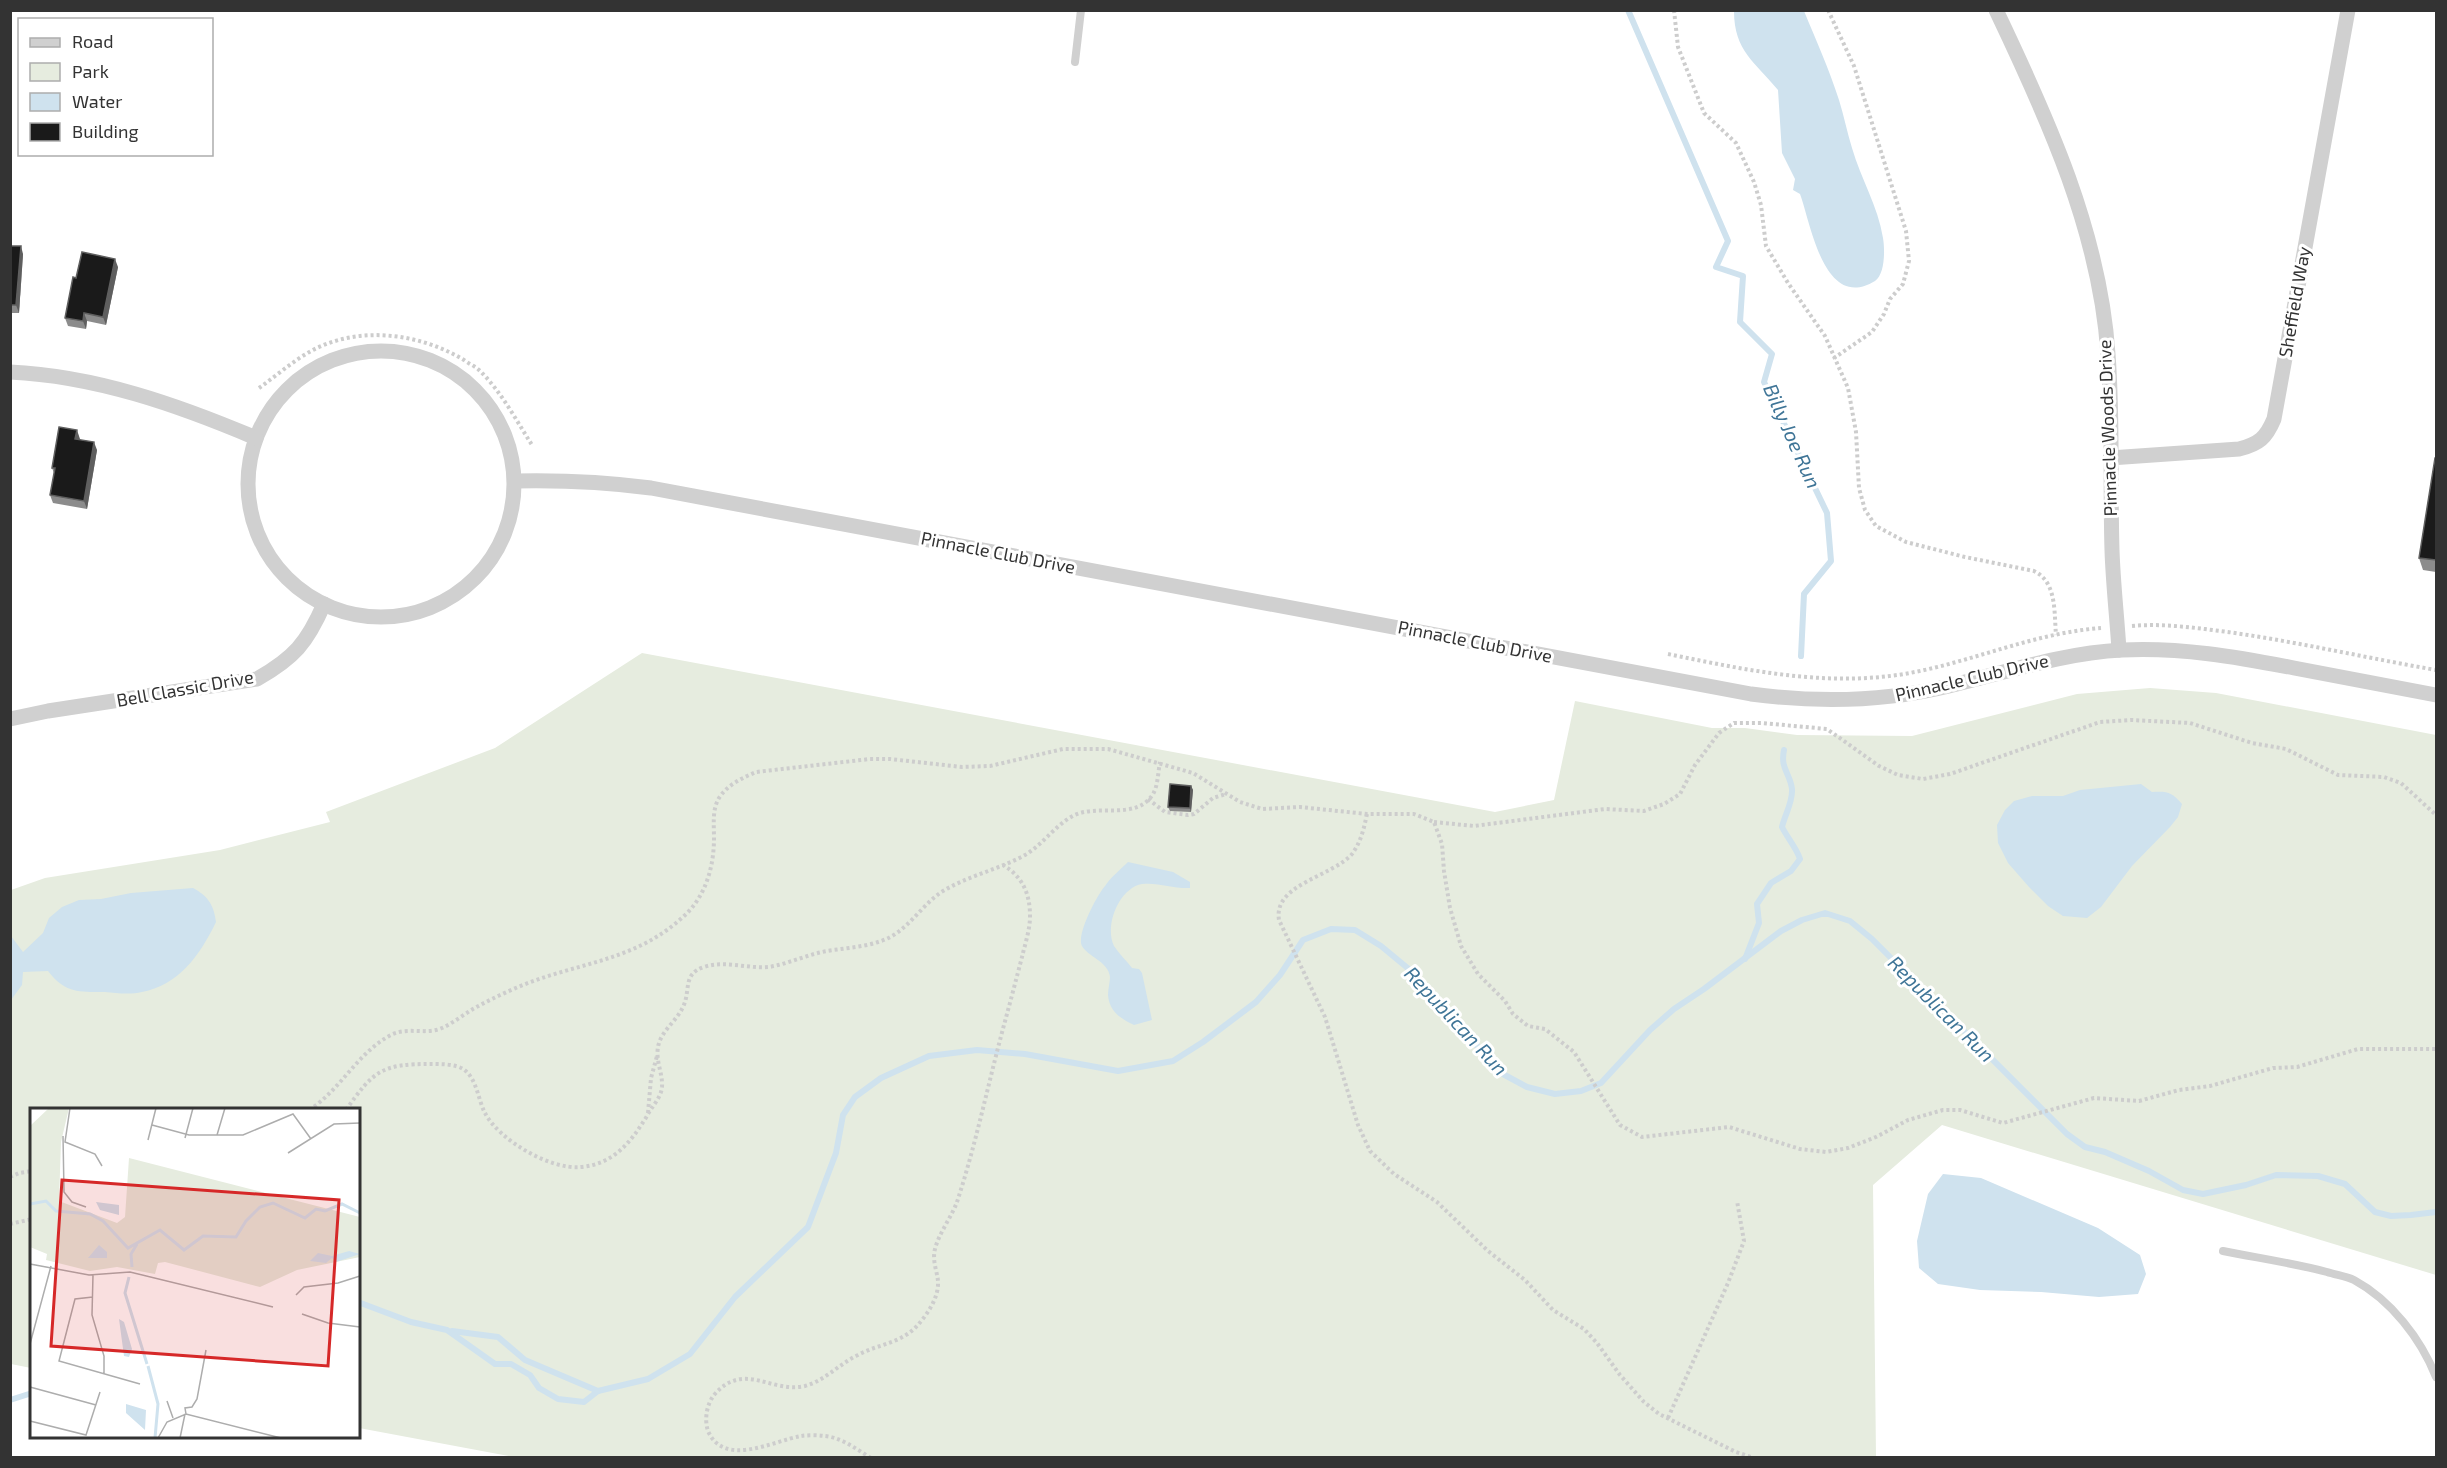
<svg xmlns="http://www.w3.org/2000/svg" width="2447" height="1468" font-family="'Exo 2',sans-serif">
<rect width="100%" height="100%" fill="#fff"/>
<!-- green -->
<polygon fill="#e6ecdf" points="642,653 1495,812 1554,800 1575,701 1712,728 1745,728 1797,735 1912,736 2077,694 2150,688 2216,693 2436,735 2436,1275 1942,1125 1873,1185 1876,1457 520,1458 359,1428 358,1110 32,1110 31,1368 11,1364 11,890 45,878 220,850 330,822 326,812 495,748"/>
<!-- water -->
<g fill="#cfe2ee">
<path d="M1734 11H1804C1816 40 1829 69 1839 100 1844 116 1847 132 1852 148 1861 179 1878 206 1883 238 1885 250 1885 274 1875 281 1824 312 1811 224 1800 194L1793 190 1795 179 1782 153 1778 90C1755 62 1734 51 1734 11Z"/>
<path d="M2141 784 2152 792C2167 791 2172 792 2182 804L2178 817 2170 827 2132 866 2101 907 2087 918 2063 916 2048 906 2029 887 2008 863 1998 843 1997 825 2005 810 2014 801 2032 796H2063L2080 790Z"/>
<path d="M1128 862 1173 872 1190 882V888C1174 889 1158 882 1142 884 1119 888 1104 926 1114 946 1119 954 1127 961 1132 968L1139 969 1142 973 1152 1020 1134 1025C1121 1019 1109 1011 1108 995 1108 989 1110 982 1110 977 1108 961 1088 957 1082 946 1076 935 1097 895 1105 886 1111 877 1120 870 1128 862Z"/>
<path d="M193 888C208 896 214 905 216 922 200 955 179 985 142 992 130 995 116 993 105 992 78 992 65 993 48 971L23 972 22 985 11 1000V936L23 952 43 933 49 918 62 907 79 900 101 899 131 893Z"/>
<polygon points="1943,1174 1981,1178 2098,1228 2140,1255 2146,1274 2138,1294 2099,1297 2041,1292 1980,1290 1938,1284 1919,1268 1917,1241 1928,1194"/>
</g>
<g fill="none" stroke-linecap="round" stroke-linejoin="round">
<!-- stream -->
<g stroke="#cfe2ee" stroke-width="6">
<polyline points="1628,10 1728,241 1716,267 1743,276 1740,322 1772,354 1764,382 1827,513 1831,561 1804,594 1801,656"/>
<path d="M1745 959 1759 923 1757 904 1771 883 1791 871 1800 859C1796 847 1788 839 1782 827 1785 814 1793 802 1792 789 1790 773 1780 769 1784 750"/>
<polyline points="358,1302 411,1322 447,1330 495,1364 511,1364 530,1375 539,1388 558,1399 584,1402 598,1391 648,1379 690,1354 735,1297 808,1227 836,1153 843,1115 855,1097 881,1078 929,1056 977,1050 1025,1054 1118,1071 1173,1061 1203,1042 1256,1002 1280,975 1303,940 1331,929 1355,930 1381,946 1410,970 1501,1073 1527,1087 1555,1094 1581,1091 1601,1083 1650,1030 1674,1009 1704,989 1781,931 1802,920 1825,913 1850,921 1872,939 2067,1134 2085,1147 2105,1152 2149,1171 2183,1190 2203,1194 2246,1185 2276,1175 2318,1176 2345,1184 2375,1212 2391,1216 2411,1215 2436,1212"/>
<polyline points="452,1331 498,1337 525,1360 598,1391"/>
<polyline points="10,1400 32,1393"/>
</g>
<!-- path -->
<g stroke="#cdcdcd" stroke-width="4" stroke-dasharray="3 3" stroke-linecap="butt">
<path d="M1674 10 1678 47 1704 113 1736 143 1754 182 1761 205 1766 246 1788 283 1825 336 1848 388 1856 432 1859 488 1865 510 1876 526 1906 542 1965 557 2034 571C2057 582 2054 612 2056 635"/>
<polyline points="1828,10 1854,66 1906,231 1909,261 1903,284 1890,299 1884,314 1872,332 1834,358"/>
<path d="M259 388C276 376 293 361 311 351 359 325 419 333 464 360 469 364 475 366 479 370 501 391 516 420 532 445"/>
<path d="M2132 626C2164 623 2196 628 2228 632 2298 642 2367 658 2436 670"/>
<path d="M1668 654C1746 670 1824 687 1904 674 1970 663 2033 633 2101 628"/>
<polyline points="1148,799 1165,812 1188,815 1194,814 1213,798 1226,794"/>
<path d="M1367 814C1364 828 1361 842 1352 854 1332 877 1273 884 1279 920L1325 1017 1358 1125 1370 1151 1394 1174 1437 1202 1488 1251 1525 1280 1553 1310 1584 1329 1597 1343 1620 1375 1644 1402 1659 1414 1736 1452 1754 1458"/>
<polyline points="1434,822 1474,826 1605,809 1644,811 1664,804 1680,794 1695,765 1719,733 1734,723 1762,723 1827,729 1879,766 1898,775 1923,779 1950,774 2100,722 2131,720 2190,723 2252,743 2286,749 2338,775 2384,777 2401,783 2436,815"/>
<path d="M309 1110C341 1090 358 1051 393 1034 409 1027 427 1035 442 1028 453 1023 463 1015 473 1009 489 1000 506 992 523 985 580 962 636 961 684 916 706 896 714 866 714 838 714 824 712 810 719 798 727 785 742 778 756 772L870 759H890L962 767 990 766 1063 749H1108L1193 773 1240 802 1262 809 1300 807 1367 814H1414L1434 822 1442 844 1444 871 1450 908 1461 946 1478 974 1505 1001 1513 1014 1528 1026 1545 1029 1574 1052 1620 1125 1642 1137 1729 1127 1800 1149 1826 1152 1848 1148 1876 1137 1908 1120 1943 1110H1960L2003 1123 2094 1098 2139 1101 2179 1090 2210 1086 2273 1068 2297 1067 2358 1049H2436"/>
<path d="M346 1110C374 1070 382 1064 431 1064 441 1064 455 1064 463 1069 477 1078 478 1100 485 1113 499 1140 550 1170 581 1167 614 1164 631 1142 647 1116 652 1106 661 1098 662 1087 663 1072 654 1059 659 1043 663 1030 677 1020 683 1007 691 991 682 974 704 967 724 960 748 969 769 967 787 964 804 956 822 952 841 948 862 948 881 941 906 933 919 908 940 893 966 876 998 870 1025 855 1042 845 1054 827 1071 817 1095 802 1136 822 1153 794 1158 786 1158 772 1160 762"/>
<polyline points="648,1113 651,1078 657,1056"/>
<polyline points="10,1177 19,1173 32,1171"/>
<polyline points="10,1224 32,1219"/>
<polyline points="1668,1418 1728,1283 1744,1241 1737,1201"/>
<path d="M871 1458C856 1449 841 1437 824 1436 817 1435 808 1435 801 1436 773 1441 724 1468 708 1431 704 1419 707 1404 714 1395 744 1360 771 1394 805 1386 826 1380 839 1364 858 1355 878 1344 899 1344 916 1327 927 1315 939 1298 938 1281 937 1271 932 1260 935 1249 939 1233 951 1218 957 1202 976 1144 988 1084 1004 1025 1010 1003 1016 980 1022 957 1025 944 1030 930 1030 916 1030 894 1023 877 1003 865"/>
</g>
<!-- lane -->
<g stroke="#d0d0d0" stroke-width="8">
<polyline points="1075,62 1081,10"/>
<path d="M2223 1251C2258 1258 2293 1263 2327 1272 2336 1275 2346 1276 2354 1280 2391 1300 2421 1339 2436 1377"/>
</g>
<!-- street -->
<g stroke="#d0d0d0" stroke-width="15">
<path d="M1996 10C2048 119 2100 233 2108 354 2113 419 2110 485 2112 550 2113 583 2117 617 2119 650"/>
<circle cx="381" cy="484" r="133"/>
<path d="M10 372C96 376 178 405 256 438"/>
<path d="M2110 458 2239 449C2259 444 2266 438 2274 419L2348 10"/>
<path d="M515 481C561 480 605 482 651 488L1751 694C1818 703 1883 702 1949 686 2007 672 2063 653 2122 650 2180 647 2237 657 2294 668 2341 677 2389 686 2436 695"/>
<path d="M10 719 48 711 257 679C294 658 307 643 324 604"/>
</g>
</g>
<!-- wall -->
<g fill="#8c8c8c">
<polygon points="10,246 23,254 19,313 10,313"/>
<polygon points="118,267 106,325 87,321 86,329 68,326 65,318 76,278"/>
<polygon points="80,439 80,440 97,450 87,509 53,503 50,495 54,473 52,468"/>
<polygon points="2436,458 2436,572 2423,570 2419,558"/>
<polygon points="1191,786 1193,790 1191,812 1170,811 1168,807"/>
</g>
<!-- shaded-wall -->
<g fill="#5f5f5f">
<polygon points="21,246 23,254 19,313 16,305"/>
<polygon points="115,259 118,267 106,325 103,317"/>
<polygon points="84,313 87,321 86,329 83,321"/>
<polygon points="77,430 80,439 78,447 75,439"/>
<polygon points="94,442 97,450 87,509 84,501"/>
<polygon points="1191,786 1193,790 1191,812 1190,808"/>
</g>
<!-- building -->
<g fill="#1a1a1a" stroke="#5f5f5f" stroke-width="1.5">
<polygon points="10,246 21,246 16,305 10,305"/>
<polygon points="82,252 115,259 103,317 84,313 83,321 65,318 73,277 76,278"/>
<polygon points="59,427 77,430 75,439 94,442 84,501 50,495 55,468 52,468"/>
<polygon points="2435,458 2436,458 2436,560 2419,558"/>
<polygon points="1170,784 1191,786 1190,808 1168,807"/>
</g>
<g text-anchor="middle" stroke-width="6" stroke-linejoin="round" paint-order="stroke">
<!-- street labels -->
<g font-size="18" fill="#333" stroke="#fff">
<text transform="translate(2295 302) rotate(-80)" y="6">Sheffield Way</text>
<text transform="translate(2108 428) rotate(-92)" y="6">Pinnacle Woods Drive</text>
<text transform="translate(998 553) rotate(11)" y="6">Pinnacle Club Drive</text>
<text transform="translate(1475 642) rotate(11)" y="6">Pinnacle Club Drive</text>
<text transform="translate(1972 678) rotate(-13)" y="6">Pinnacle Club Drive</text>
<text transform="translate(185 689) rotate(-10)" y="6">Bell Classic Drive</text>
</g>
<!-- water labels -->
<g font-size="20" font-style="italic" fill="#3f7597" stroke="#fff">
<text transform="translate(1792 436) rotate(66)" y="7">Billy Joe Run</text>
<text transform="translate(1941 1009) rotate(45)" y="7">Republican Run</text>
<text transform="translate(1456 1021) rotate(47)" y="7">Republican Run</text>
</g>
</g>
<!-- overview -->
<g transform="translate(30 1108)">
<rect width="330" height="330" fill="#fff"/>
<path d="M19 0H39L31 34 29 93 87 115 95 109 99 50 330 109V149L267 162 230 179 135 154 128 155 125 166 87 159 60 163 16 152 17 146 0 139V18Z" fill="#e6ecdf"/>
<path d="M66 94 89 97V107L70 102ZM69 137 77 144V150H58ZM319 143 330 146 306 154 302 150 296 155 280 153 288 145 302 148ZM89 211 94 214 102 241 99 249 94 248ZM96 296 116 302 115 322 96 305Z" fill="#cfe2ee"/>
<path fill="none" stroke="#cfe2ee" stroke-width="3" d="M0 96 16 93 26 103 60 106 73 113 98 140 130 122 154 142 173 128 206 129 216 113 230 99 243 95 275 110 286 101 295 103 312 96 330 105M102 159 101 146 107 136M99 169 95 185 117 256M118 258 128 296 125 330"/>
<path fill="none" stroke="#adadad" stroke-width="1.5" d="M40 0 35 34 65 46 72 58M122 17 159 27H213L263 6 281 31M187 27 195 0M33 28 34 84 42 94 56 99M155 30 163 0M118 32 126 0M258 45 304 16 330 15M0 156 59 167 100 164 243 199M63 167 62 207 74 248V266M266 187 274 179 308 175 330 168M63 189 45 191 29 253 110 276M272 206 298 215 330 219M0 236 21 158M0 279 66 297M137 293 143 310M156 306 155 300 162 299 167 291 176 242M0 313 56 327 70 284M128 330 137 314 156 306 251 330M150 330 155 306"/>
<path fill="#d62828" fill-opacity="0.15" stroke="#d62828" stroke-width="3" d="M32 72 309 92 298 258 21 238Z"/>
<rect width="330" height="330" fill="none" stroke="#333" stroke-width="3"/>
</g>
<!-- border -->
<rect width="2447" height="1468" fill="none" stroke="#333333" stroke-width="24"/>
<!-- legend -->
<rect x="18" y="18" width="195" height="138" fill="#ffffff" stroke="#adadad" stroke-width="1.5"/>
<rect x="30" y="38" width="30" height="9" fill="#d0d0d0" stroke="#adadad" stroke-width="1.5"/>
<text x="72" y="48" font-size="18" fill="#333333">Road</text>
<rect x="30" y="63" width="30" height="18" fill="#e6ecdf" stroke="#adadad" stroke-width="1.5"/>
<text x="72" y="78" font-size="18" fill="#333333">Park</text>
<rect x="30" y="93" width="30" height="18" fill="#cfe2ee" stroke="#adadad" stroke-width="1.5"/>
<text x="72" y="108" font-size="18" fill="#333333">Water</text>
<rect x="30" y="123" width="30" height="18" fill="#1a1a1a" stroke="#adadad" stroke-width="1.5"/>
<text x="72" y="138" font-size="18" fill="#333333">Building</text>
</svg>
